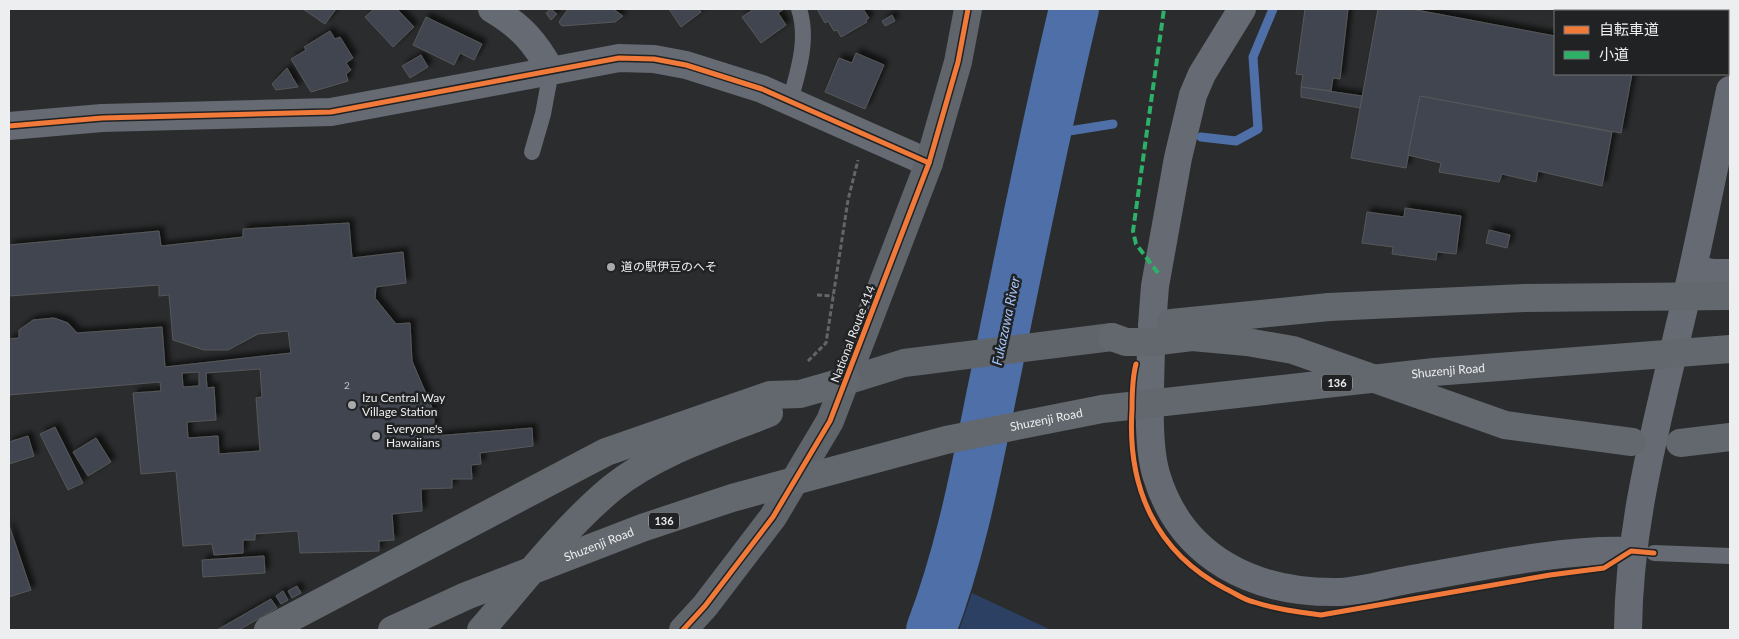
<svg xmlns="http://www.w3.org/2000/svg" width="1739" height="639" font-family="Lato,'Noto Sans JP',sans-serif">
<defs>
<filter id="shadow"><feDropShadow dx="4.5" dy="-4.5" stdDeviation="2.5" flood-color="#0009"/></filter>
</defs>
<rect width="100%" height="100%" fill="#2b2c2d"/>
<!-- green -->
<polygon fill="#2b4063" points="972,593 1051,630 959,630"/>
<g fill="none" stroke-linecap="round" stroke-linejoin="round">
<!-- stream -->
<g stroke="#4e6fa8" stroke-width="9">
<polyline points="1044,135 1113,124"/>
<polyline points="1201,137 1236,141 1258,129 1253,57 1273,9"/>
</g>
<!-- river -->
<path stroke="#4e6fa8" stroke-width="50" d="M931 630C964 544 979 453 998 363 1022 245 1046 126 1074 9"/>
</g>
<!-- building -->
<g fill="#3f4550" stroke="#575859" fill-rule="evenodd" filter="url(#shadow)">
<polygon points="303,9 336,9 325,24"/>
<polygon points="374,9 397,9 414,27 393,47 365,17"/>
<polygon points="551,9 557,14 551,20 546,13"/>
<polygon points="568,9 613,9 623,16 615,22 562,26 559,22"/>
<polygon points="669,9 699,9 701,12 681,27"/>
<polygon points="754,9 784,9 778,13 786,25 761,43 742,17"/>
<polygon points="817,9 863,9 869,18 866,20 867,22 841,37 837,30 834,31 828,21 825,23"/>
<polygon points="1305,9 1348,9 1340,79 1333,78 1331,91 1301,87 1303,75 1296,74"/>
<polygon points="1378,9 1411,9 1555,36 1555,74 1632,74 1621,133 1420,96 1406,168 1351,158"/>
<polygon points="1583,9 1644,9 1643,11 1583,11"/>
<polygon points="892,15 895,21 885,26 882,21"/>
<polygon points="426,17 482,44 474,60 460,53 454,65 413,45"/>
<polygon points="330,31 335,39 340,37 353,58 346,63 351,70 346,74 348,81 311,92 291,59 306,50 304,47"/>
<polygon points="856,53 884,65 865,109 825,92 839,58 852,63"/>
<polygon points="421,55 428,67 410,78 402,66"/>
<polygon points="287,68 298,87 276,90 272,84"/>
<polygon points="1301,87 1362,96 1360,108 1301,97"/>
<polygon points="1420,96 1612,132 1602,186 1538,171 1536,182 1502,174 1499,182 1439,172 1441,163 1408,155"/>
<polygon points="1405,208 1461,216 1456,254 1437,252 1436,260 1392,254 1393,247 1362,243 1367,212 1404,217"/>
<path d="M349 223 352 258 403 252 406 283 376 287 375 298 396 324 410 323 412 361 433 410 435 436 532 428 533 446 480 453 481 464 471 465 472 479H452V488L421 489 422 511 392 514 394 540 379 541V551L300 553 298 531 255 534V540H243V553L214 555 212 544 183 546 176 471 141 474 133 393 161 391 160 382 9 395V339L19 338V330L33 320 54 318 68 323 77 333 162 327 165 367 291 353 288 331 258 334 228 350H204L173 340 169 295 159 296V285L9 296V245L159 231 161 246 243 237V229ZM260 369 262 397 256 398 260 451 219 454 218 436 188 438 187 422 216 420 214 387 207 388 206 373ZM199 372V386L183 387 182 373Z"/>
<polygon points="1489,230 1510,235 1507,248 1486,243"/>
<polygon points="55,427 83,483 68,490 40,434"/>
<polygon points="28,436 34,456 9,464 9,442"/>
<polygon points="96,438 111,462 88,476 73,452"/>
<polygon points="9,525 31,590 9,597"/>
<polygon points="264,556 265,573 203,577 202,560"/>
<polygon points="297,586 301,593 292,598 288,591"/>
<polygon points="283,591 288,600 281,604 276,596"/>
<polygon points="271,599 277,608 239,630 217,630"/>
</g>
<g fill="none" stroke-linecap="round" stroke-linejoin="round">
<!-- path -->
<g stroke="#62666b" stroke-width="3" stroke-dasharray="5 2.5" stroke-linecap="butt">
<polyline points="817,295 833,296"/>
<polyline points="808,361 826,343 848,200 858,160"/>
</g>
<!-- service -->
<g stroke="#656a73" stroke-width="16">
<path d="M790 101C798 72 809 39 799 9"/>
<polyline points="532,152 543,114 551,71"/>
<polyline points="1654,553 1730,556"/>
</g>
<!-- minor -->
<g stroke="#656a73" stroke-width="28">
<polyline points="9,126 102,118 331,112 551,71"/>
<polyline points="1693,269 1712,273 1730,273"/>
<polyline points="1152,325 1155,286 1178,158 1193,95 1202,74 1242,9"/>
<path d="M1151 342C1151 378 1146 440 1156 474 1181 559 1256 594 1340 592 1362 591 1385 584 1407 580 1476 568 1562 548 1631 551"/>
</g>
<!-- tertiary -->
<g stroke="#656a73" stroke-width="28">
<path d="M492 9C521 26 535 42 551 71L619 58 654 59 686 65 762 89 929 163"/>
<path d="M1628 630C1629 524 1656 427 1680 324 1699 246 1714 168 1730 90"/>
</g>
<!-- trunk -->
<g stroke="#60656c" stroke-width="28">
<polyline points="846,381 904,363 1112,337"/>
<polyline points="683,630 705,606 773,517 830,421 929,163 958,62 968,9"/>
</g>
<!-- motorway -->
<g stroke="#62686e" stroke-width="28">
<polyline points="1171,323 1329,307"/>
<polyline points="1112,337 1126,342 1151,342 1192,337 1247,342 1293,350 1505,425 1632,442"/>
<polyline points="1680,443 1730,437"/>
<polyline points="268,630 606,452 770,395 800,394 846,381"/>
<path d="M481 630C523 582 563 529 612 488 657 452 716 434 769 413"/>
</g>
<!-- motorway-bridge -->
<g stroke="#62686e" stroke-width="28">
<polyline points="1329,307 1524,298 1730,296"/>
<path id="s1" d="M392 630 466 596 642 528 732 498 946 440 1102 409 1434 372 1730 349"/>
</g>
<!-- quiet -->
<polyline stroke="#2db169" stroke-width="4" stroke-dasharray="8 4" stroke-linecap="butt" points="1158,273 1136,244 1133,231 1164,9"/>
<defs>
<g id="cycleway">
<polyline points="9,126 102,118 331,112 619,58 654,59 686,65 762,89 929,163"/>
<path d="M1136 364C1132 379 1132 394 1132 409 1127 487 1155 552 1226 589 1235 593 1244 600 1254 602 1275 609 1298 612 1321 615L1550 575 1604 568 1631 551 1654 553"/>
<polyline points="683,630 705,606 773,517 830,421 929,163 958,62 968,9"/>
</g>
</defs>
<!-- cycleway casing -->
<use href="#cycleway" stroke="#202224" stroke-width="8"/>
<!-- cycleway -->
<use href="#cycleway" stroke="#f17a3a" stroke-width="5"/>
</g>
<!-- markers -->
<g fill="#a9aaab" stroke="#202224" stroke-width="2">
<circle cx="611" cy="267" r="5"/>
<circle cx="352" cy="405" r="5"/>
<circle cx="376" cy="436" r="5"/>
</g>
<g text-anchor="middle" stroke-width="5" stroke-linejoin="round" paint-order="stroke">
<!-- number labels -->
<g font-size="10" fill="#c2c4c7">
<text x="347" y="389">2</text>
</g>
<!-- shield labels -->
<g fill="#202224" stroke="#b0b1b2" stroke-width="1">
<rect x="1322" y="374.5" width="30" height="17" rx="4"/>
<rect x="649" y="512.5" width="30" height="17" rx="4"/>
</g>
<g font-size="11" font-weight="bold" fill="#edeeef">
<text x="1337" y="387">136</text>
<text x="664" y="525">136</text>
</g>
<!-- poi labels -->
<g font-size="12" fill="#edeeef" stroke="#202224" text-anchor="start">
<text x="621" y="271">道の駅伊豆のへそ</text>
<text x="362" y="402">Izu Central Way<tspan x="362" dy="14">Village Station</tspan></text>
<text x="386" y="433">Everyone's<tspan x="386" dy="14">Hawaiians</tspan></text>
</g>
<!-- street labels -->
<g font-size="12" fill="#edeeef" stroke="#202224">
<text transform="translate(853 334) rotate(-69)" y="4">National Route 414</text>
<text dy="4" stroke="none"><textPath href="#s1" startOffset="1094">Shuzenji Road</textPath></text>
<text dy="4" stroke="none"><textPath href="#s1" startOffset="689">Shuzenji Road</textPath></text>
<text dy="4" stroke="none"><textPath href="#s1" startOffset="224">Shuzenji Road</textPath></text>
</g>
<!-- water labels -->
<g font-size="14" font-style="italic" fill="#a5c4f8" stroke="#202224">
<text transform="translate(1006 321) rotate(-78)" y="5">Fukazawa River</text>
</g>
</g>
<!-- border -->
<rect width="1739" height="639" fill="none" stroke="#edeeef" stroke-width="20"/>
<!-- legend -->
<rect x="1554" y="10" width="175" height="65" fill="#202224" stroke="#727475"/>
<rect x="1564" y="26" width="25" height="8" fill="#f17a3a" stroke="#727475"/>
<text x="1599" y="35" font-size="15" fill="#edeeef">自転車道</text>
<rect x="1564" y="51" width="25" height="8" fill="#2db169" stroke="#727475"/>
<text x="1599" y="60" font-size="15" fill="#edeeef">小道</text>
</svg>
